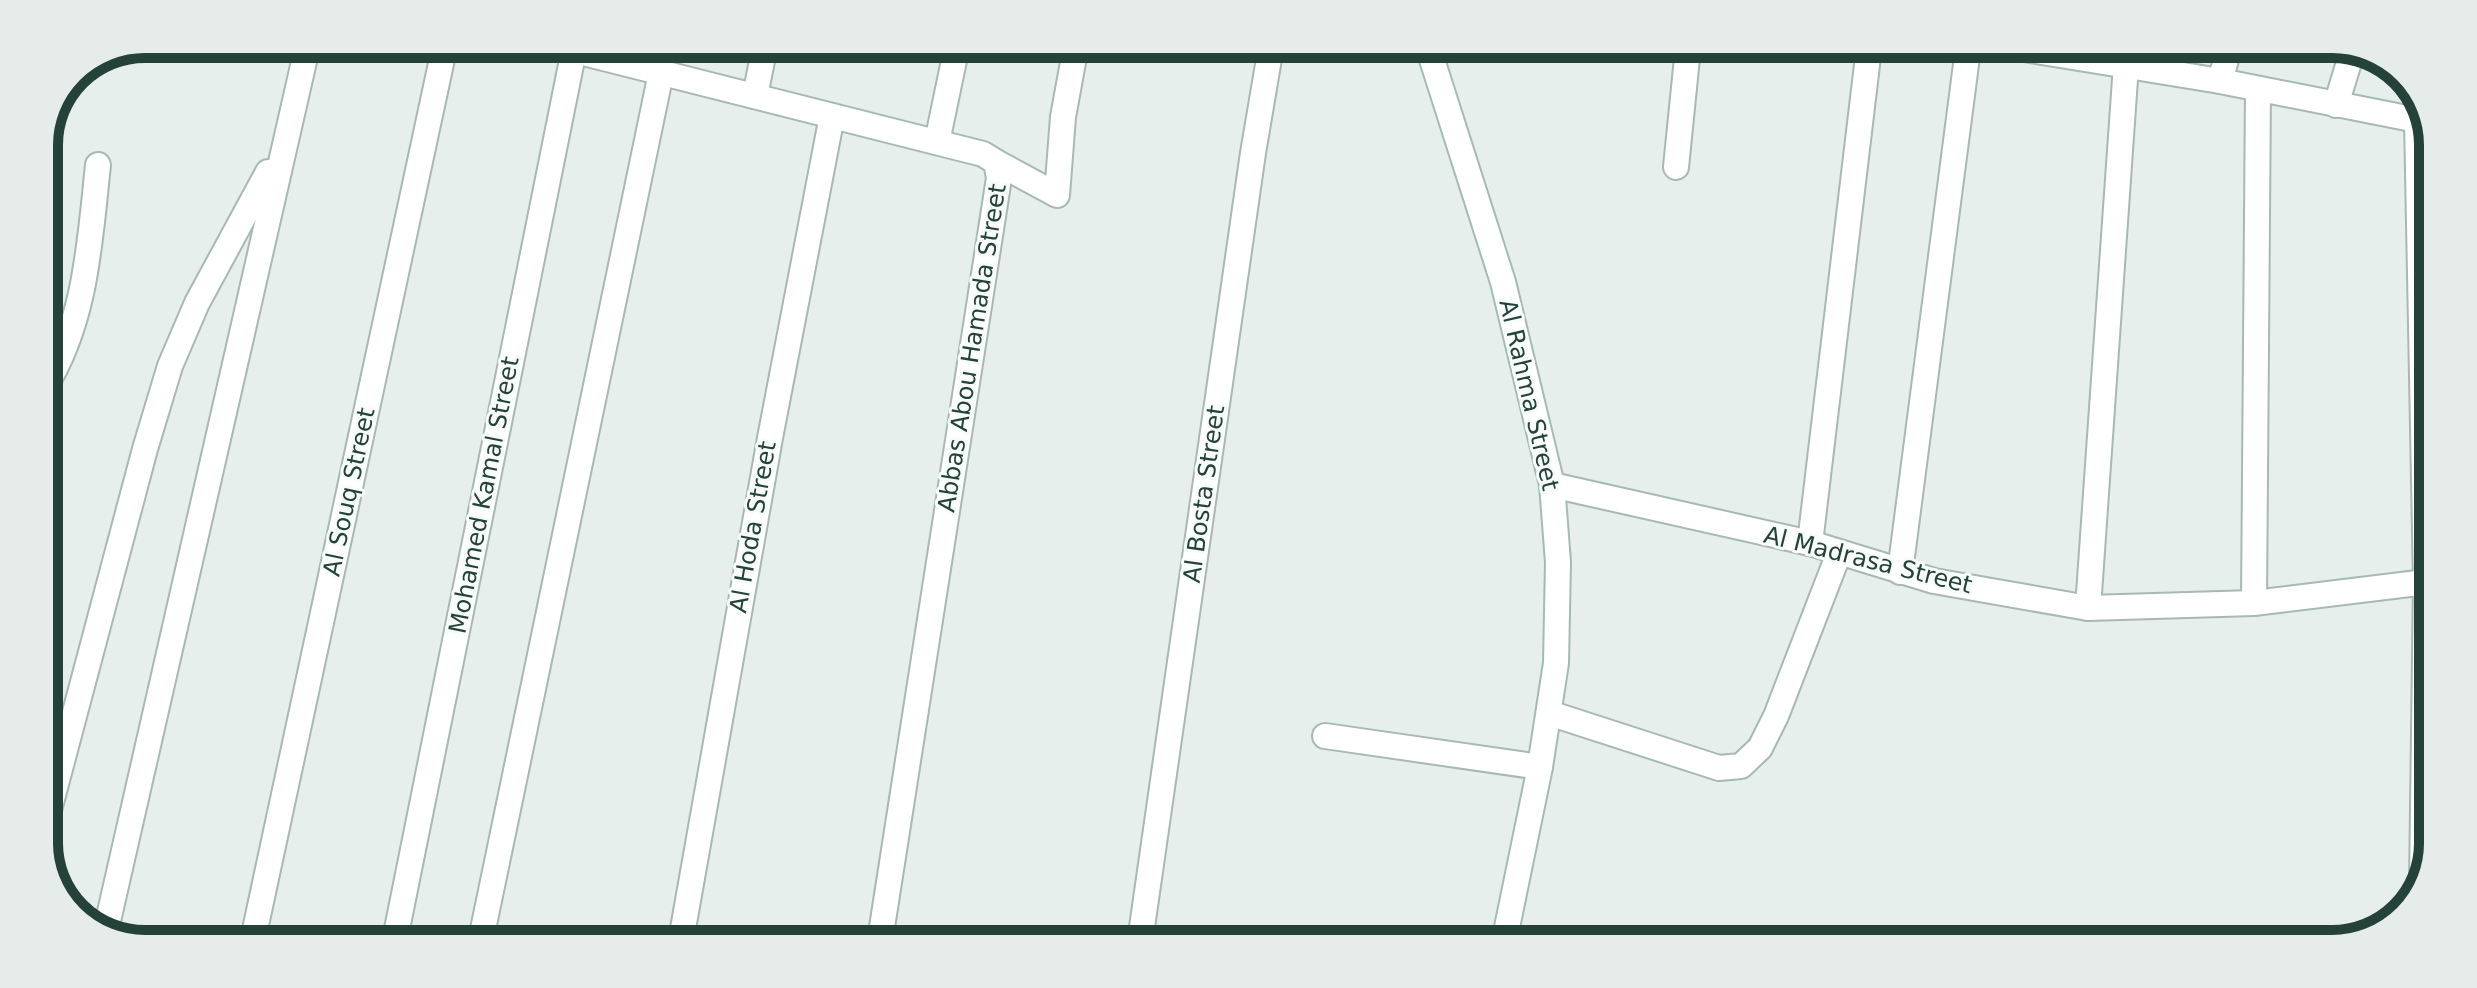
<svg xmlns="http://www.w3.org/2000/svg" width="2477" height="988" font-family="'DejaVu Sans',sans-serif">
<rect width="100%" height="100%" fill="#e6efeb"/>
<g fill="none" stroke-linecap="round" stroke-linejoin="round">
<defs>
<g id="street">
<polyline points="552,45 983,154 996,162 999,178 880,940"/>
<polyline points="2024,49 2220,81 2427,122"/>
<polyline points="2220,81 2229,49"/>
<polyline points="755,96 765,46"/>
<polyline points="2336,105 2353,49"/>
<polyline points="2421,107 2417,120 2426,582 2422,883"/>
<polyline points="937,142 957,46"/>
<polyline points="996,162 1057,195 1063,117 1076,46"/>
<polyline points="1676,167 1688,48"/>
<path d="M44 388C86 322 90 240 98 165"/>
<polyline points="1552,485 1810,543 1934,581 2088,608 2254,603 2426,582"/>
<polyline points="1810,543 1869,48"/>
<polyline points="1900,572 1968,49"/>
<polyline points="2254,603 2258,89"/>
<polyline points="2088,608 2126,65"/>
<polyline points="1549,713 1719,768 1741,766 1760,748 1776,716 1839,553"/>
<polyline points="1325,736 1540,767"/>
<polyline points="44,829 145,449 170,366 197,303 268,172"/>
<polyline points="105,934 308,44"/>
<polyline points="253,939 445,45"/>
<polyline points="395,939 575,45"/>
<polyline points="481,939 661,73"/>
<polyline points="681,940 770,438 832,116"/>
<polyline points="1140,941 1253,153 1271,47"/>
</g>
<polyline id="secondary" points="1428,47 1503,282 1552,485 1558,562 1556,663 1540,767 1504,942"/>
</defs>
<!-- street casing -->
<use href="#street" stroke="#a8b8b2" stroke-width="28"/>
<!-- secondary casing -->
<use href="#secondary" stroke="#a4bbb3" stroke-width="28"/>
<!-- street -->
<use href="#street" stroke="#fff" stroke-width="24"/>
<!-- secondary -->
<use href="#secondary" stroke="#fff" stroke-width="24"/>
</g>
<g text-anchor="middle" stroke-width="6" stroke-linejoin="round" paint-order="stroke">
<!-- street labels -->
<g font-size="24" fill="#24423a" stroke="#f7fbf9">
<text transform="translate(972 348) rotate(-81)" y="8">Abbas Abou Hamada Street</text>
<text transform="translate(1529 395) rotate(77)" y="8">Al Rahma Street</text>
<text transform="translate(349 492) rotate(-78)" y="8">Al Souq Street</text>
<text transform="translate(1204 494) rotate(-82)" y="8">Al Bosta Street</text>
<text transform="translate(484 495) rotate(-79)" y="8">Mohamed Kamal Street</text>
<text transform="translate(753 527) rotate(-80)" y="8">Al Hoda Street</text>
<text transform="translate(1868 560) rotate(14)" y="8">Al Madrasa Street</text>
</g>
</g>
<!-- crop -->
<path d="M0 0H2477V988H0ZM145 58H2332A87 87 0 0 1 2419 145V843A87 87 0 0 1 2332 930H145A87 87 0 0 1 58 843V145A87 87 0 0 1 145 58Z" fill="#e6ecea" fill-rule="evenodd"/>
<path fill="none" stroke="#24423a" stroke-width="10" d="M145 58H2332A87 87 0 0 1 2419 145V843A87 87 0 0 1 2332 930H145A87 87 0 0 1 58 843V145A87 87 0 0 1 145 58Z"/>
</svg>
